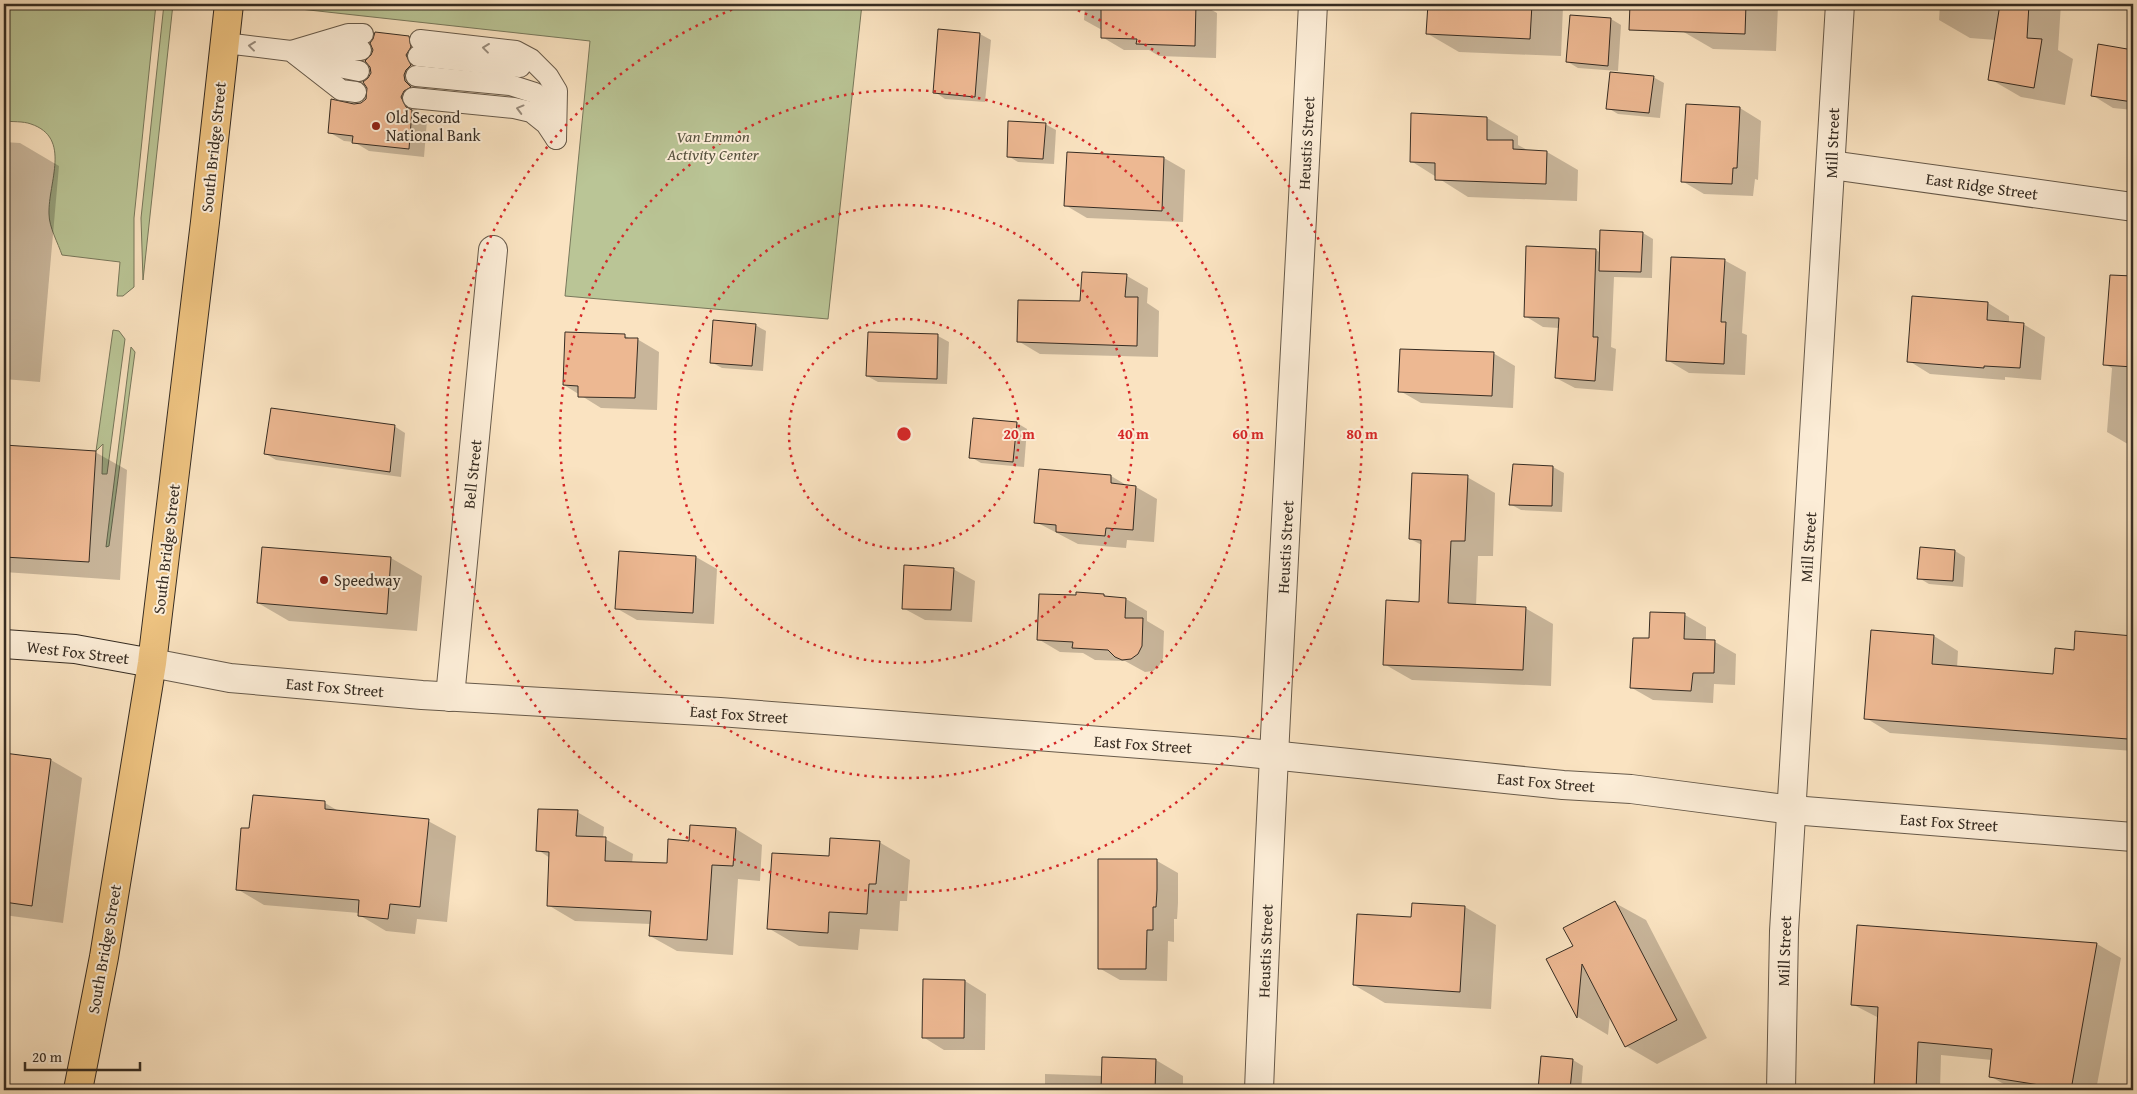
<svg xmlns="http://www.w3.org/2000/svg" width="2137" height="1094" font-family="'Gentium Book Plus',serif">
<rect width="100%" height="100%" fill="#fae3c1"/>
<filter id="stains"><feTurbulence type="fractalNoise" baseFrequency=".004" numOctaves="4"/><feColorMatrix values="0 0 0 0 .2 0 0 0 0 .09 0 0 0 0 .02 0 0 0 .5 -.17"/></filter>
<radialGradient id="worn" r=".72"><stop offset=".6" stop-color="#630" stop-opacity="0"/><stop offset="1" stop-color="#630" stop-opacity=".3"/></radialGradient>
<!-- green -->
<g fill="#bac596" stroke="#78785c">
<path d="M5 4H156L134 218V287L123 296H117L120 262 62 255C58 243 49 227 49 214 48 182 72 138 31 124 23 121 12 122 4 121Z"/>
<polygon points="164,4 173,4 143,280 141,218"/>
<polygon points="301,4 862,4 828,319 565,296 590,41 300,9"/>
<polygon points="113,330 119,331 125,339 107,474 102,474 103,444 96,451"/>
<polygon points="131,347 135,352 109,546 106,547"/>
</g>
<!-- shadow -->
<g fill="#0003">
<polygon points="1085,4 1201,4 1217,13 1216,58 1159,56 1149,50 1124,50 1102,37 1102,30 1084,20"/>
<polygon points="1429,4 1560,4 1563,6 1561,56 1459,52 1428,34"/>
<polygon points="1683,4 1774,4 1778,6 1776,51 1713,49 1682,31"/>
<polygon points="1940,4 2061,4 2058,50 2073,59 2065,105 2021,97 1990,79 1996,40 1970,38 1939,20"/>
<polygon points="1611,19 1621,25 1618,71 1578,68 1568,62"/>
<polygon points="940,31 980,34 991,40 985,102 945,99 935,92"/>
<polygon points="409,37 424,46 421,65 426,74 419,85 421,91 416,107 420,116 427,120 424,157 369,151 354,142 344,141 329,132 354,105 361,104 367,99"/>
<polygon points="2100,46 2133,51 2133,110 2113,108 2092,95"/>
<polygon points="1653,77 1664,83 1660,118 1618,114 1608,108"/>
<polygon points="1740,108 1761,121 1758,180 1755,179 1753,196 1704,194 1682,181"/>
<polygon points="1487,118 1518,136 1518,145 1529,151 1547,152 1578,170 1577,201 1468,197 1411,161"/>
<polygon points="1045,124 1056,130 1054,164 1018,162 1008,156"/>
<polygon points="4,142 20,143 59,166 40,382 4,379"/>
<polygon points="1164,158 1185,170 1183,222 1087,218 1065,205"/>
<polygon points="1643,233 1653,239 1652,278 1614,277 1611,347 1616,349 1613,391 1575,388 1556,378 1559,328 1543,327 1525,316 1527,248 1596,250 1601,253"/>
<polygon points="1724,260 1746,272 1742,333 1747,335 1745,375 1689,373 1667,360"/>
<polygon points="1083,273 1127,276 1148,288 1147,303 1159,311 1158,357 1040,354 1018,341 1081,303"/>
<polygon points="1913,298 1988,303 2009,316 2009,323 2023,324 2045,337 2041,380 2005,377 2005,380 1930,374 1909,361"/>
<polygon points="2108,318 2133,321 2133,447 2107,432 2112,368 2104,364"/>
<polygon points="755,325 766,331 763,371 722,368 711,362"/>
<polygon points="869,333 938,336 949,342 947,384 878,382 867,376"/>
<polygon points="625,336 631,339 637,339 659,352 657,410 601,408 564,385"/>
<polygon points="1493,353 1515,366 1513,408 1421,403 1400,391"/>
<polygon points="974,419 1017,423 1027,429 1024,467 981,463 971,457"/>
<polygon points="394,426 405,433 401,477 276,460 266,454"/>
<polygon points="4,446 95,452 127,470 120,580 4,572"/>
<polygon points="1514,466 1553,467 1564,473 1562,512 1521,510 1510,504"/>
<polygon points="1111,476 1128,486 1136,487 1157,499 1154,542 1127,540 1126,548 1078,544 1036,522"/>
<polygon points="1467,477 1495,493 1493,556 1478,556 1476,606 1525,608 1553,624 1551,686 1412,680 1384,664 1420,603 1422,545 1410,539"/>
<polygon points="263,548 391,558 422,576 417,631 289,621 258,603"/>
<polygon points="1955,551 1965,557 1963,587 1929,584 1919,578"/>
<polygon points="620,552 696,557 717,569 714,624 637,620 616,608"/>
<polygon points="953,569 975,581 972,622 925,620 903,608"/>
<polygon points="1104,595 1109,598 1126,599 1147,611 1147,621 1164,631 1163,658 1159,666 1153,671 1145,672 1125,661 1095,660 1083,653 1060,652 1038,639 1077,597"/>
<polygon points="1652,613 1685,615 1706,627 1706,641 1715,642 1736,654 1735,685 1714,684 1713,703 1653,700 1632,688 1650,640"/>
<polygon points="2076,632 2133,637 2133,751 1890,733 1866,718 1934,636 1958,651 1957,668 2054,675 2075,651"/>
<polygon points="4,754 51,760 82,778 63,923 4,915"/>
<polygon points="254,796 325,803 340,812 428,821 456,836 447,922 417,919 415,934 386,931 359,915 359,913 264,905 237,889 251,830"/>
<polygon points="577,812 604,827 603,838 633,854 632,863 668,864 690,842 736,829 762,845 760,881 738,879 733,955 677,951 650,936 651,924 575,921 548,905 550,858 538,850"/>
<polygon points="879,842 910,860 907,901 900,901 898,931 860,929 858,950 799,946 768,928 830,858"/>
<polygon points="1157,861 1178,873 1178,903 1177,919 1174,919 1174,942 1168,941 1167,981 1120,980 1099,968"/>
<polygon points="1615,903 1646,920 1707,1038 1657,1064 1626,1046 1610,1015 1608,1035 1578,1017 1548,960 1574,946"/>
<polygon points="1465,907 1496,925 1491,1009 1385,1003 1354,985"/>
<polygon points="1859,926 2097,944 2121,958 2096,1090 2014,1090 1990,1076 1992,1060 1941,1055 1940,1090 1881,1090 1875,1087 1879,1018 1852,1004"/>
<polygon points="965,981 986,994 985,1050 944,1050 923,1037"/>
<polygon points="1542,1058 1573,1060 1583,1066 1581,1090 1539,1090"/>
<polygon points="1156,1060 1183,1076 1183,1090 1045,1090 1045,1074 1103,1076"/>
</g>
<!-- building -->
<g fill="#edb892" stroke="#362c22">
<polygon points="1101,4 1196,4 1195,46 1136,44 1137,39 1101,38"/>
<polygon points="1428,4 1532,4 1530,39 1426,34"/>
<polygon points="1630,4 1746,4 1745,34 1629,30"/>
<polygon points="2000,4 2029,4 2027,38 2042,39 2034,88 1988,80"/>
<polygon points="1570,15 1611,18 1608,66 1566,62"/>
<polygon points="938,29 980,33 975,97 933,93"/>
<polygon points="375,32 409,36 411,47 406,55 411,65 406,70 404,75 405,81 411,87 404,91 401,97 406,107 412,110 409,149 352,143 353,136 328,133 331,99 354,104 361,103 366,99 367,88 363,82 368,78 371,73 370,67 365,61 371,55 373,50 370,43 373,39"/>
<polygon points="2098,44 2133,50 2133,102 2091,96"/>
<polygon points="1610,72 1654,76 1649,113 1606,109"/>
<polygon points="1686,104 1740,107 1737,168 1733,168 1732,184 1681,182"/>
<polygon points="1411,113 1487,117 1487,140 1513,140 1513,149 1547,151 1546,184 1435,180 1435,163 1410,162"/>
<polygon points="1008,121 1046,123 1043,159 1007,157"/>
<polygon points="1067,152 1164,157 1162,211 1064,206"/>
<polygon points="1600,230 1643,232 1641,272 1599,271"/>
<polygon points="1526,246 1596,249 1593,337 1598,337 1595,381 1555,378 1559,318 1524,317"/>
<polygon points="1671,257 1725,259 1721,322 1726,322 1724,364 1666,361"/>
<polygon points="1082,272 1127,274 1125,297 1138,297 1137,346 1017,342 1018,300 1080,301"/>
<polygon points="2110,275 2133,276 2133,367 2103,365"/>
<polygon points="1912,296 1988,302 1987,320 2024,323 2020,368 1984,366 1984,368 1907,362"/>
<polygon points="713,320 756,324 752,366 710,363"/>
<polygon points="565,332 625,334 625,338 638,338 635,398 578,397 578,386 563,385"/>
<polygon points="868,332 938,334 937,379 866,376"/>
<polygon points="1400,349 1494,352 1492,396 1398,392"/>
<polygon points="271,408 395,425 390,472 264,454"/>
<polygon points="973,418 1017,422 1013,462 969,458"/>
<polygon points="4,445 96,451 89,562 4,557"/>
<polygon points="1513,464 1553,466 1552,506 1509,505"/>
<polygon points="1039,469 1111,475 1111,483 1136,486 1133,530 1106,528 1105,536 1056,532 1056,525 1034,523"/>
<polygon points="1412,473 1468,475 1465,541 1451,541 1448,603 1526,607 1523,670 1383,665 1386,600 1419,602 1421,540 1409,539"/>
<polygon points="262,547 391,557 387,614 257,603"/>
<polygon points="1920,547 1955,550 1953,581 1917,579"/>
<polygon points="619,551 696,556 693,613 615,609"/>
<polygon points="904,565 954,568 951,610 902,609"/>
<polygon points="1076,592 1104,594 1104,596 1126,598 1125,618 1143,618 1142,646 1138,654 1131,659 1122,660 1115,657 1108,650 1072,648 1073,642 1037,640 1039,594 1076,595"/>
<polygon points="1650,612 1685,613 1684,639 1715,640 1714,673 1693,673 1691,691 1630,688 1633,638 1649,638"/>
<polygon points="1871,630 1934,635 1932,664 2053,674 2055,648 2074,650 2075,631 2133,636 2133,678 2128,739 1864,719"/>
<polygon points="4,753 51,759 32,906 4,902"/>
<polygon points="253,795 325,801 325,809 429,819 420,907 390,904 388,919 358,916 359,900 236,890 241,828 249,828"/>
<polygon points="538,809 578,810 576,836 606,837 605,861 667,863 668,839 689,841 690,825 736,828 733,866 712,865 707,940 649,936 651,911 547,906 549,852 536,851"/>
<polygon points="830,838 880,841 876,884 869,884 867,914 829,912 828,933 767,929 772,853 829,856"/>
<polygon points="1098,859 1157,859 1157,890 1156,907 1153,907 1153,930 1147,930 1146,969 1098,969"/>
<polygon points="1615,901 1677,1020 1625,1047 1582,964 1577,1018 1546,959 1573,946 1563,928"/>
<polygon points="1412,903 1465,906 1460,992 1353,985 1357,914 1411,917"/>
<polygon points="1857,925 2097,943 2071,1090 1989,1077 1992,1049 1918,1042 1916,1090 1874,1088 1878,1007 1851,1005"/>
<polygon points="923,979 965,980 964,1038 922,1038"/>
<polygon points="1541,1056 1573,1059 1570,1090 1538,1090"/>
<polygon points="1102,1057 1156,1059 1155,1090 1101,1090"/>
</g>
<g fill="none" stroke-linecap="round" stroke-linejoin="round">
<defs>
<g id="lane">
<polyline points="420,40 516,51 531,59 548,76 557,91 556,139"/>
<polyline points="225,43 291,51 341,90 356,92"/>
<polyline points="318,50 361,50"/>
<polyline points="291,51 348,34 363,34"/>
<polyline points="305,56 344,68 359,71"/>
<polyline points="418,56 520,67"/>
<polyline points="416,76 510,85 535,93 556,109"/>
<polyline points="413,98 514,108 531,112 546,124 556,139"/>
</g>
<g id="street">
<polyline points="1831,165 2133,207"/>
<polyline points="152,663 230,678 422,695 720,712 1232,751 1563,785 1631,789 1792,810 2133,837"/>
<polyline points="450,697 493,250"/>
<path d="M1259 1090C1273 728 1295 366 1313 4"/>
<polyline points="1781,1090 1784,931 1840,4"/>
</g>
<polyline id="secondary" points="4,644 75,649 152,663"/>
<polyline id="highway" points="78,1090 104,957 152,663 205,222 229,4"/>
</defs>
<!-- lane casing -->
<use href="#lane" stroke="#675a4a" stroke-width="22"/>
<!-- street casing -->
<use href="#street" stroke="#675a4a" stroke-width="30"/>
<!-- secondary casing -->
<use href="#secondary" stroke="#362c22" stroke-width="30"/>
<!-- highway casing -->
<use href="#highway" stroke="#362c22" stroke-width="30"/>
<!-- lane -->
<use href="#lane" stroke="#fcedd7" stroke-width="20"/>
<!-- street -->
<use href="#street" stroke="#fcedd7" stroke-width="28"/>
<!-- secondary -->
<use href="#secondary" stroke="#fcedd7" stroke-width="28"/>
<!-- highway -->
<use href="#highway" stroke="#edc280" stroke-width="28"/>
</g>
<!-- one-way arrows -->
<defs><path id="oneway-chevron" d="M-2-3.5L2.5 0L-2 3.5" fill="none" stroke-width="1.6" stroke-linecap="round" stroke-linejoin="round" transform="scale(1.25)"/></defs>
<g stroke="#998c7c">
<use href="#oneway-chevron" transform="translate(252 46) rotate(-173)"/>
<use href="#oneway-chevron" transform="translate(486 48) rotate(-173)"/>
<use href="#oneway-chevron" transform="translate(520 109) rotate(-165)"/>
</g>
<!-- distance rings -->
<g fill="none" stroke="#d62828" stroke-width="2.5" stroke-dasharray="2.5 5">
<circle cx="904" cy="434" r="115"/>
<circle cx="904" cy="434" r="229"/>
<circle cx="904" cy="434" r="344"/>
<path d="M1064 5A458 458 0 1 1 744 5"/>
</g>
<!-- markers -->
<g fill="#8f2418" stroke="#fcedd7" stroke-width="2">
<circle cx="376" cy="126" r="5"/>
<circle cx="324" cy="580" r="5"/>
</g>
<g text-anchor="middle" stroke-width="4" stroke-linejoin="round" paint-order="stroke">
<!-- poi labels -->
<g font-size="16" fill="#362c22" stroke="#fcedd7" text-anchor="start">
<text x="386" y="123">Old Second<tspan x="386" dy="18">National Bank</tspan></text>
<text x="334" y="586">Speedway</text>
</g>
<!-- park labels -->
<g font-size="16" font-style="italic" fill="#57523f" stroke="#fcedd7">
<text x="713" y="142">Van Emmon<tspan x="713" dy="18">Activity Center</tspan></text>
</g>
<!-- street labels -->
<g font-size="16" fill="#362c22" stroke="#fcedd7">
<text transform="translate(1306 143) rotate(-87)" y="6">Heustis Street</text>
<text transform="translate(1832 143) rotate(-88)" y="6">Mill Street</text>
<text transform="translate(213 147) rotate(-84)" y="6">South Bridge Street</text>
<text transform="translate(1982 186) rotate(8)" y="6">East Ridge Street</text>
<text transform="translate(472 474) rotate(-84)" y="6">Bell Street</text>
<text transform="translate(1285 547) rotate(-87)" y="6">Heustis Street</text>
<text transform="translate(1808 547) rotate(-86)" y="6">Mill Street</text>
<text transform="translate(166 549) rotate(-83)" y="6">South Bridge Street</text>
<text transform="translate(78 652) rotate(7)" y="6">West Fox Street</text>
<text transform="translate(335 687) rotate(5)" y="6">East Fox Street</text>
<text transform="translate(739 714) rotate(4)" y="6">East Fox Street</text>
<text transform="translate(1143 744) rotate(4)" y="6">East Fox Street</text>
<text transform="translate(1546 782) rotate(5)" y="6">East Fox Street</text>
<text transform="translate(1949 822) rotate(4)" y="6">East Fox Street</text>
<text transform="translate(104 949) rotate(-80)" y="6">South Bridge Street</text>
<text transform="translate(1265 951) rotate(-88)" y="6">Heustis Street</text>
<text transform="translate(1784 951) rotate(-88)" y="6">Mill Street</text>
</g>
</g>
<circle cx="904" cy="434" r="8" fill="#d62828" stroke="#fcedd7" stroke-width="2.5"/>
<g font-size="15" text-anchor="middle" font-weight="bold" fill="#d62828" stroke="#fcedd7" stroke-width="4" stroke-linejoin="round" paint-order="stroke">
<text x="1019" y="439">20 m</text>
<text x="1133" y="439">40 m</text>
<text x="1248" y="439">60 m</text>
<text x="1362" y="439">80 m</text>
</g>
<!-- margin -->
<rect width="2137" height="1094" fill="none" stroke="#fae3c1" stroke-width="20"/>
<rect x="5" y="5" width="2127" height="1084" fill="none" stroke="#362c22" stroke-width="2.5"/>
<rect x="10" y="10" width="2117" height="1074" fill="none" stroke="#362c22"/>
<!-- scale -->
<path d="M25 1062v8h115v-8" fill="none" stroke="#362c22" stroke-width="2.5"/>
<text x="32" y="1062" font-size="15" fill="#362c22" stroke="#fcedd7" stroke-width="4" paint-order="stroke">20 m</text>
<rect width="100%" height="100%" filter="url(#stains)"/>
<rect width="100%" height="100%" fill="url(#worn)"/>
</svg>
